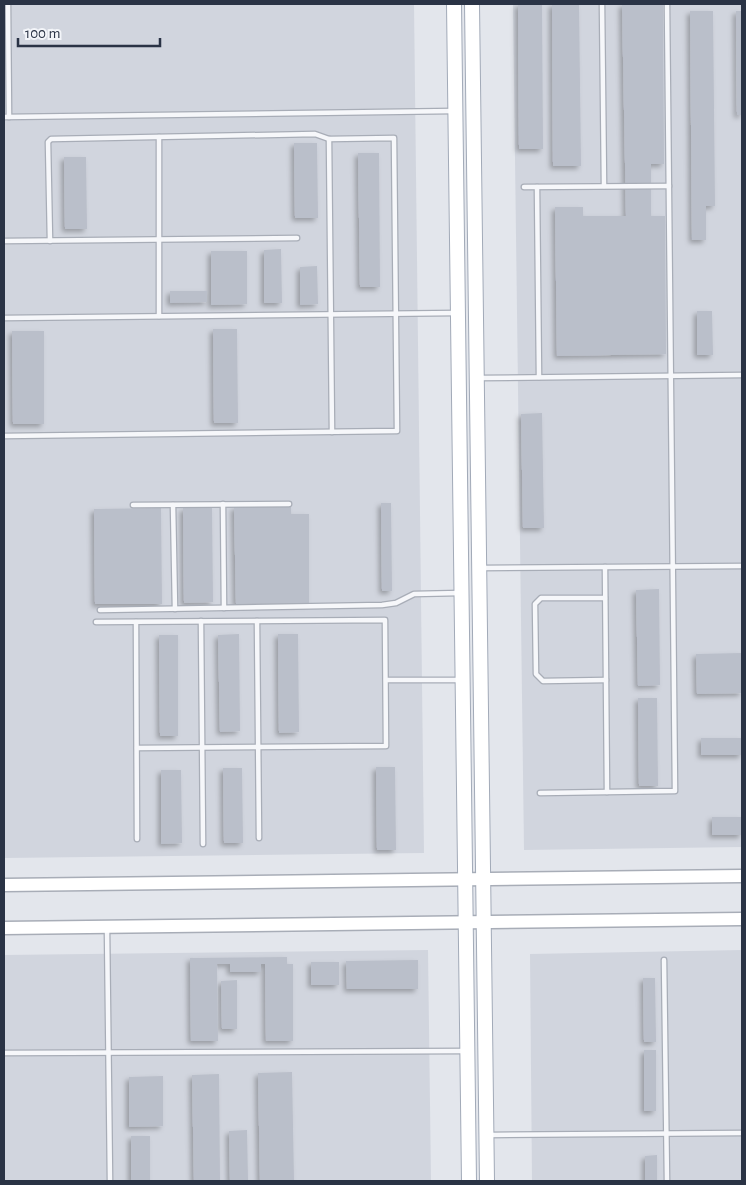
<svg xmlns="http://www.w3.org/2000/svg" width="746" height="1185" font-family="'Alegreya Sans',sans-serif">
<defs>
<filter id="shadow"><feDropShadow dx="-3" dy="3" stdDeviation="2.5" flood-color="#0004"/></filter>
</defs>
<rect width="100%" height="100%" fill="#e3e6ec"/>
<!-- built -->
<g fill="#d1d5de">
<polygon points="4,4 414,4 424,853 4,858"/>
<polygon points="513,4 742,4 742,847 524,850"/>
<polygon points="428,950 431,1181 4,1181 4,955"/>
<polygon points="742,950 742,1181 532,1181 530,954"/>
</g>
<!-- building -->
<g fill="#babfca" filter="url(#shadow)">
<polygon points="518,4 542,4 543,149 519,149"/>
<polygon points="552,4 579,4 581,166 553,166"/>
<polygon points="622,4 663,4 664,164 651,164 651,216 665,216 666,354 557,356 555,207 583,207 583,216 626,216"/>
<polygon points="690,11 713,11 715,206 706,206 706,240 692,240"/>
<polygon points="736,11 742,11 742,115 737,115"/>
<polygon points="294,143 317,143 318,218 295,218"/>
<polygon points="358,153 379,153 380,287 360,287"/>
<polygon points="64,157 86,157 87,229 65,229"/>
<polygon points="281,249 282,303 264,303 264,250"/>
<polygon points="211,251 247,251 247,304 211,305"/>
<polygon points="317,266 318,304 300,305 300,267"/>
<polygon points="170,291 207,291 207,302 170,303"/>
<polygon points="697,311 712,311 713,355 697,355"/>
<polygon points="213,329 237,329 238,423 214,423"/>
<polygon points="12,331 44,331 44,424 13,424"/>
<polygon points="542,413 544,528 523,528 521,414"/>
<polygon points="381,503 391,503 392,591 382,591"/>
<polygon points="291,506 291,514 309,514 309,603 236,604 234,507"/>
<polygon points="161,508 162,604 95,604 94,509"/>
<polygon points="183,508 212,508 213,602 184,603"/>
<polygon points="659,589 660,685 638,686 636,590"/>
<polygon points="239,634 240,731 220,732 218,635"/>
<polygon points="278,634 298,634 299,732 279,733"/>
<polygon points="159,635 178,635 178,736 160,736"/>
<polygon points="742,653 742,693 697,694 696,654"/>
<polygon points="638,698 657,698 658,786 639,786"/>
<rect x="701" y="738" width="41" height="17"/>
<polygon points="376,767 395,767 396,850 377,850"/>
<polygon points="223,768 242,768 243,843 224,843"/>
<polygon points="161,770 181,770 182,843 161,844"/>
<rect x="712" y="817" width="30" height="18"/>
<polygon points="287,957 287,964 293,964 293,1041 266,1041 265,964 261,964 261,972 230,972 230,964 217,964 218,1041 191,1041 190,958"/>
<polygon points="418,960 418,989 347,989 346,961"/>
<rect x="311" y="962" width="28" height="23"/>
<polygon points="643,978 655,978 656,1042 644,1042"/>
<polygon points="237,980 237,1029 222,1029 221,981"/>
<rect x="644" y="1050" width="12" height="61"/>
<polygon points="292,1072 294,1181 260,1181 258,1073"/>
<polygon points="219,1074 220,1181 194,1181 192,1075"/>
<polygon points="163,1076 163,1126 129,1127 129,1077"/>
<polygon points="247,1130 248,1181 230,1181 229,1131"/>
<rect x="131" y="1136" width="19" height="45"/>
<polygon points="657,1155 657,1181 645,1181 645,1156"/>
</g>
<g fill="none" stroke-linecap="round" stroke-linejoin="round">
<defs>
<g id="lane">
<polyline points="8,4 9,117"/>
<polyline points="602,4 604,186"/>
<polyline points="4,117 454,111"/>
<polyline points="159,137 159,316"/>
<polyline points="329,139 332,432"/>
<polyline points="524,187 669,186"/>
<polyline points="537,187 539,377"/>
<polyline points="4,241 297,238"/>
<polyline points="4,318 457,313"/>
<polyline points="479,378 742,375"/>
<polyline points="4,436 397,431 394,138 329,139 315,134 51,139 48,142 50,241"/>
<polyline points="223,504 224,608"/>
<polyline points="133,505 289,504"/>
<polyline points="173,505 175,609"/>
<polyline points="605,567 607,792"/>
<polyline points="481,568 742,566"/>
<polyline points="605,598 541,598 535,604 536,674 543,681 606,680"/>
<polyline points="100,610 382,605 396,603 414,594 460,593"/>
<polyline points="201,621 203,844"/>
<polyline points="257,621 259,838"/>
<polyline points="96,622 385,620 386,746 137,748"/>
<polyline points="136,622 137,839"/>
<polyline points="386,680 461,680"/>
<polyline points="540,793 675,791 667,4"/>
<polyline points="107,928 110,1181"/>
<polyline points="664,960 667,1181"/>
<polyline points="4,1053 466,1051"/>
<polyline points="489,1135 742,1133"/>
</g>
<g id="secondary">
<polyline points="4,885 742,876"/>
<polyline points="4,928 742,919"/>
</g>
<g id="primary">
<polyline points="454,4 469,1181"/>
<polyline points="472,4 487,1181"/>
</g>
</defs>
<!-- lane casing -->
<use href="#lane" stroke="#a8adb7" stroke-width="7"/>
<!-- secondary casing -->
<use href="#secondary" stroke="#a8adb7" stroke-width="15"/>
<!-- primary casing -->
<use href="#primary" stroke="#a2aab8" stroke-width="16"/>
<!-- lane -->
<use href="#lane" stroke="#f6f7fa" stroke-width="4.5"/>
<!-- secondary -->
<use href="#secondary" stroke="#fff" stroke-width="12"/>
<!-- primary -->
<use href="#primary" stroke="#fff" stroke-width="14"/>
</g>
<!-- border -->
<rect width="746" height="1185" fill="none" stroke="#2a3345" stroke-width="10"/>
<!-- scale -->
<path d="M18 38v8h142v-8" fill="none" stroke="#2a3345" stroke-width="2.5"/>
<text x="25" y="38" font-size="15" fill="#2a3345" stroke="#f3f5f9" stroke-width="4" paint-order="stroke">100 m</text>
</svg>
